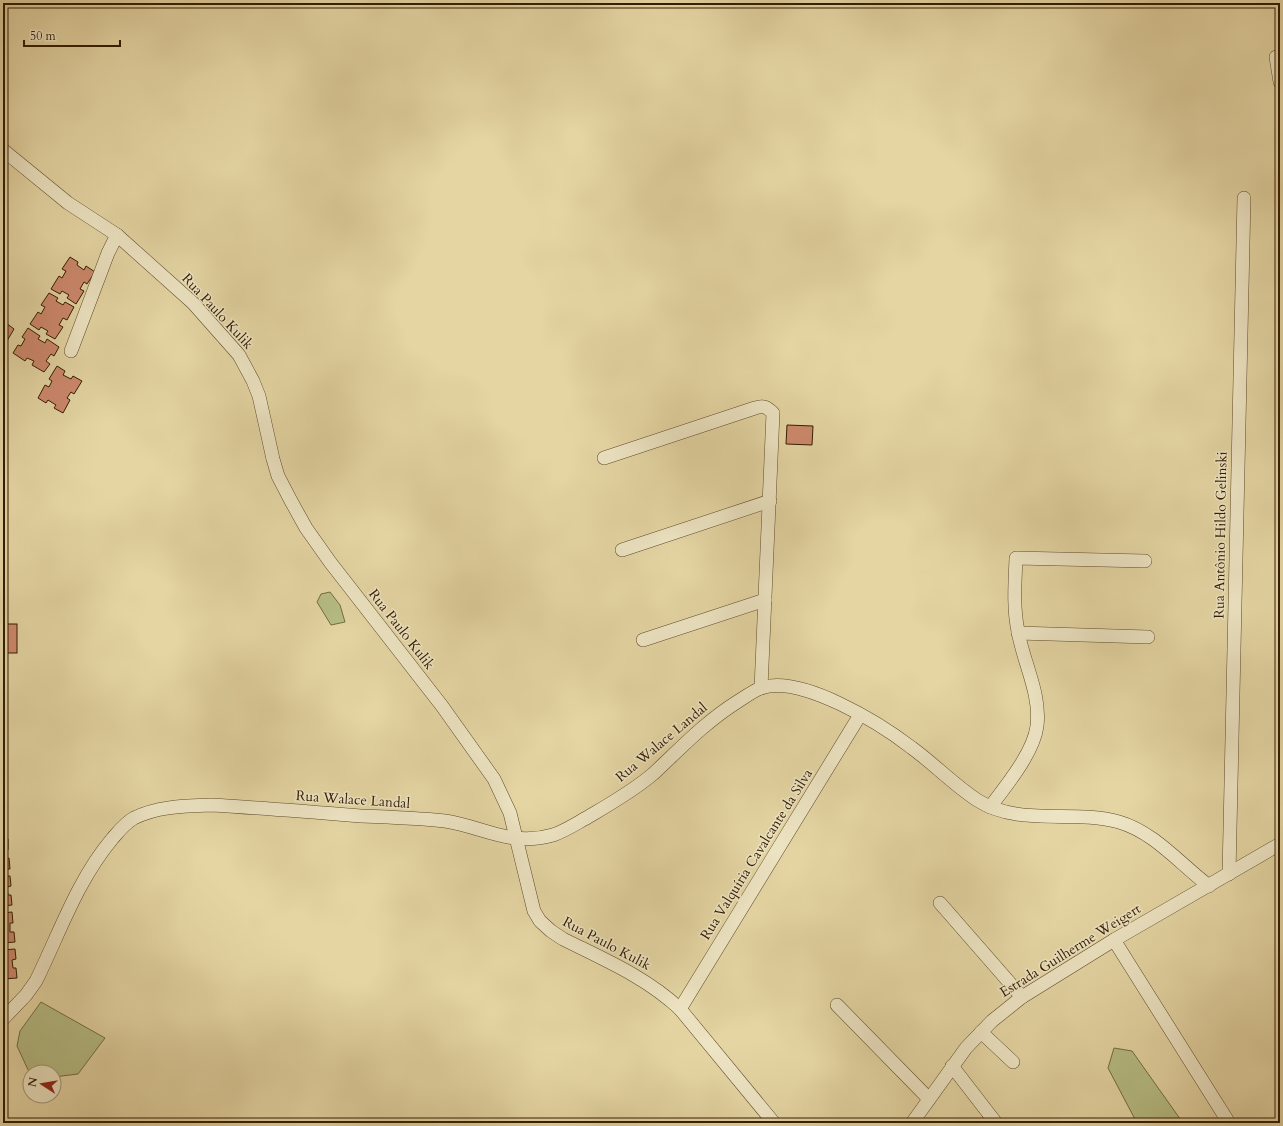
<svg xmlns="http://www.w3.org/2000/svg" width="1283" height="1126" font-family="Cardo,serif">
<rect width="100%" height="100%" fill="#e4d5a3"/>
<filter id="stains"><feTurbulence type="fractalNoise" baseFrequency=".005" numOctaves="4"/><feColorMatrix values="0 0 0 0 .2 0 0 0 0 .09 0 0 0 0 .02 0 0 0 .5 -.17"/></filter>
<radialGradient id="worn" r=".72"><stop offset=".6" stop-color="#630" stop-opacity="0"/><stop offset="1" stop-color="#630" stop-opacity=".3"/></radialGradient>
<!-- green -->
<g fill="#b6bd84" stroke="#746c42">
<polygon points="330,592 340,605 345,622 331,625 317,602 321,594"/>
<polygon points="41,1002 105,1038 78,1074 54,1077 54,1072 30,1072 30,1074 17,1046 20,1031"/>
<polygon points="1114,1048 1132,1051 1183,1123 1137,1123 1108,1068"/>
</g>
<!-- building -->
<g fill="#cd896d" stroke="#331c00">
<polygon points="70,257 78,262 77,265 84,270 86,266 95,272 87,284 84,282 80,289 84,291 76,304 67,298 69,295 62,291 60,294 51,289 59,276 62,278 66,271 62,269"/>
<polygon points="49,293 58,298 56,301 63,305 65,302 74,307 67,320 63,318 59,325 63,327 55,339 46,334 48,331 41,327 39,330 30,324 38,312 41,314 45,307 41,305"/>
<polygon points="6,323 14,329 7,341 3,340 3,326"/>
<polygon points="28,328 40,336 38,339 45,343 47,339 59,347 54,356 51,354 46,361 50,364 44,372 32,365 34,361 27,358 25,361 13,353 18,345 21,346 25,339 22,337"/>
<polygon points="57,366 65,371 63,375 71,379 73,376 82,381 74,394 71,392 67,398 70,400 63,413 54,408 56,405 48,400 46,403 38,398 45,385 49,387 52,381 49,379"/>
<polygon points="787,425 813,426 812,445 786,444"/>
<rect x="3" y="624" width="14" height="29"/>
<polygon points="8,839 8,850 5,850 5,859 9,858 10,869 3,869 3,840"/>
<polygon points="3,876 10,876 11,886 7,887 8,895 11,895 12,905 3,906"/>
<polygon points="12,912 13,923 10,923 10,932 14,932 15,942 3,943 3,913"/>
<polygon points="15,949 16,959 12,960 13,968 16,968 17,978 3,979 3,950"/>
</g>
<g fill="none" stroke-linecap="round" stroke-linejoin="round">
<defs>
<g id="minor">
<polyline points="1280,58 1276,57 1280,82"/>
<path d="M3 150 68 203 117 235 193 303 239 355 253 381 259 396 273 459 278 476 291 501 306 528 330 562 442 706 494 779 510 813 534 911 540 921 551 931 563 939C603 959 646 977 680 1009L774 1123"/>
<polyline points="71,351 108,253 117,235"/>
<path d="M604 458 755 408C763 405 767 407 773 413L761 688"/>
<polyline points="622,550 770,501"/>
<polyline points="1018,633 1148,637"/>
<polyline points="643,640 765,600"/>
<path d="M990 807C1006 786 1034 752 1037 726 1041 693 1023 662 1018 631 1013 607 1015 583 1016 558L1145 561"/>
<polyline points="1229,874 1244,198"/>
<polyline points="940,903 1022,997"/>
<polyline points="1114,940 1229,1123"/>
<polyline points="837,1005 929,1099"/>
<polyline points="680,1009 860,715"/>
<path d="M3 1019 26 995 36 981C60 932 77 881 112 839 119 831 125 823 134 818 158 806 186 806 211 805 261 808 311 812 361 816 389 817 417 818 445 821 484 827 511 847 553 835 565 831 577 823 588 817 610 804 633 791 653 774 681 748 704 723 737 702 745 697 753 691 761 688 801 674 881 724 912 748 934 764 954 785 977 800 1019 827 1073 809 1119 822 1154 832 1180 864 1209 886"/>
<polyline points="981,1032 1013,1062"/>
<polyline points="952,1066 996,1123"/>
<polyline points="912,1123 966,1048 992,1021 1022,997 1114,940 1280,844"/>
</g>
</defs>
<!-- minor casing -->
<use href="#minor" stroke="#5f4a29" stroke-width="14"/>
<!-- minor -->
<use href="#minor" stroke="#ede4c3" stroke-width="13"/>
</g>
<g text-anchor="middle" stroke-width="3" stroke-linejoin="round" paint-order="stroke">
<!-- street labels -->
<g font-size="14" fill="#331c00" stroke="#ede4c3">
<text transform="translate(218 311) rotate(47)" y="5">Rua Paulo Kulik</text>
<text transform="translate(1220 535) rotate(-89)" y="5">Rua Antônio Hildo Gelinski</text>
<text transform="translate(402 629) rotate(52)" y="5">Rua Paulo Kulik</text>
<text transform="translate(661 742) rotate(-40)" y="5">Rua Walace Landal</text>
<text transform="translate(353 799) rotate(4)" y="5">Rua Walace Landal</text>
<text transform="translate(756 854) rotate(-58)" y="5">Rua Valquíria Cavalcante da Silva</text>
<text transform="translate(607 943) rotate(28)" y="5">Rua Paulo Kulik</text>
<text transform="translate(1070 950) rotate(-32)" y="5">Estrada Guilherme Weigert</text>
</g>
</g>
<!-- margin -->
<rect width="1283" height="1126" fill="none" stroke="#e4d5a3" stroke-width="16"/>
<rect x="4" y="4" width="1275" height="1118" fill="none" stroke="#331c00" stroke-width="2"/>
<rect x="8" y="8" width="1267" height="1110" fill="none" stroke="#331c00"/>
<!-- north arrow -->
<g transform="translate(42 1084) rotate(282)"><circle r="19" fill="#ede4c3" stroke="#a39475"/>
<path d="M0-3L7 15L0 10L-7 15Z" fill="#8f2418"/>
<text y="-6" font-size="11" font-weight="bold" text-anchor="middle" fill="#331c00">N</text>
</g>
<!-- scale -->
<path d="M24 40v6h96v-6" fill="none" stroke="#331c00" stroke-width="2"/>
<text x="30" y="40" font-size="12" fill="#331c00" stroke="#ede4c3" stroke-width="3" paint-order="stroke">50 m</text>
<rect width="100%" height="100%" filter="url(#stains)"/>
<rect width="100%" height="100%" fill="url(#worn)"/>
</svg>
